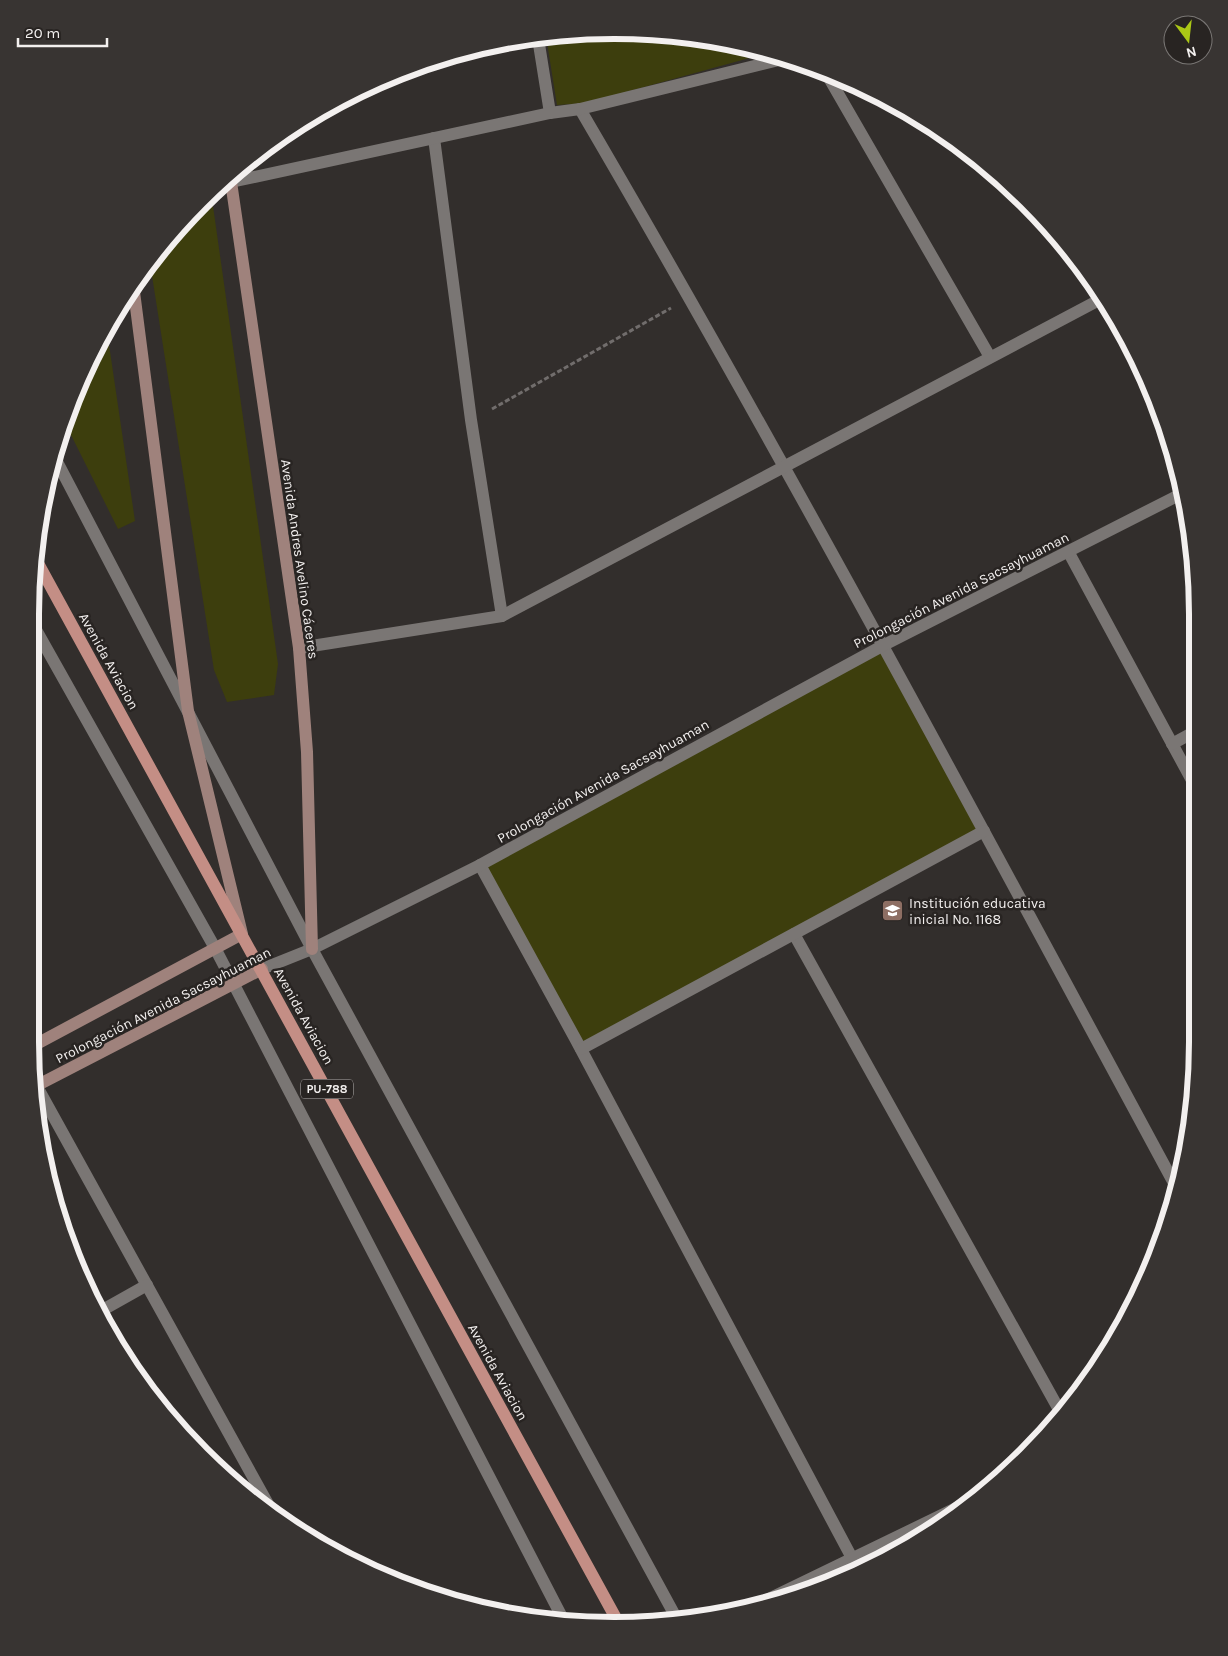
<svg xmlns="http://www.w3.org/2000/svg" width="1228" height="1656" font-family="Karla,sans-serif">
<rect width="100%" height="100%" fill="#322e2c"/>
<!-- green -->
<g fill="#3d3e0d">
<polygon points="576,31 691,35 768,53 586,103 557,105 546,36"/>
<polygon points="211,192 278,664 274,695 227,702 214,670 150,263 201,201"/>
<polygon points="107,331 135,521 118,529 64,421 75,390"/>
<polygon points="884,645 984,831 581,1049 480,865"/>
</g>
<g fill="none" stroke-linecap="round" stroke-linejoin="round">
<!-- path -->
<polyline stroke="#716d6c" stroke-width="3" stroke-dasharray="5 2.5" stroke-linecap="butt" points="492,409 671,308"/>
<!-- lane -->
<g stroke="#7a7674" stroke-width="12">
<polyline points="53,454 312,949 678,1621"/>
<polyline points="31,621 215,948 563,1619"/>
</g>
<!-- street -->
<g stroke="#7a7674" stroke-width="12">
<polyline points="538,38 550,113"/>
<polyline points="825,71 990,357"/>
<path d="M580 109C788 464 981 826 1176 1187"/>
<polyline points="434,138 471,420 502,616"/>
<polyline points="231,182 550,113 580,109 787,58"/>
<polyline points="1069,553 1195,786"/>
<polyline points="299,648 502,616 1101,299"/>
<polyline points="1172,744 1194,732"/>
<polyline points="480,865 576,1040 852,1558"/>
<polyline points="794,934 1062,1415"/>
<polyline points="262,969 312,949 480,865 884,645 1181,494"/>
<polyline points="581,1049 984,831"/>
<polyline points="35,1083 274,1515"/>
<polyline points="99,1312 147,1285"/>
<polyline points="748,1609 977,1498"/>
</g>
<!-- secondary -->
<g stroke="#9f827c" stroke-width="12">
<polyline points="230,175 299,648 307,752 312,949"/>
<polyline points="31,1047 242,934 188,711 133,284"/>
<polyline points="36,1086 262,969"/>
</g>
<!-- primary -->
<polyline stroke="#c48e85" stroke-width="12" points="34,556 618,1622"/>
</g>
<!-- icons -->
<defs>
<symbol id="school-square" viewBox="-11 -11 22 22"><rect x="-9" y="-9" width="18" height="18" rx="4" fill="#8d6e63" stroke="#282422"/><path d="M0-5L7-2L0 1L-7-2ZM-4 1L0 2.5L4 1V4Q0 6-4 4Z" fill="#fff"/></symbol>
</defs>
<g fill-rule="evenodd">
<use href="#school-square" x="880" y="898" width="25" height="25"/>
</g>
<g text-anchor="middle" stroke-width="5" stroke-linejoin="round" paint-order="stroke">
<!-- shield labels -->
<rect fill="#282422" stroke="#b6b3b2" stroke-width="1" x="301" y="1079.5" width="52" height="19" rx="4"/>
<g font-size="12" font-weight="bold" fill="#f3f0ef">
<text x="327" y="1093">PU-788</text>
</g>
<!-- street labels -->
<g font-size="14" fill="#f3f0ef" stroke="#282422">
<text transform="translate(300 559) rotate(82)" y="5">Avenida Andres Avelino Cáceres</text>
<text transform="translate(961 590) rotate(-27)" y="5">Prolongación Avenida Sacsayhuaman</text>
<text transform="translate(109 661) rotate(61)" y="5">Avenida Aviacion</text>
<text transform="translate(603 781) rotate(-29)" y="5">Prolongación Avenida Sacsayhuaman</text>
<text transform="translate(163 1005) rotate(-27)" y="5">Prolongación Avenida Sacsayhuaman</text>
<text transform="translate(304 1016) rotate(61)" y="5">Avenida Aviacion</text>
<text transform="translate(498 1372) rotate(61)" y="5">Avenida Aviacion</text>
</g>
<!-- poi labels -->
<g font-size="14" fill="#f3f0ef" stroke="#282422" text-anchor="start">
<text x="909" y="908">Institución educativa<tspan x="909" dy="16">inicial No. 1168</tspan></text>
</g>
</g>
<!-- crop -->
<path d="M0 0H1228V1656H0ZM614 39H614A575 575 0 0 1 1189 614V1042A575 575 0 0 1 614 1617H614A575 575 0 0 1 39 1042V614A575 575 0 0 1 614 39Z" fill="#383432" fill-rule="evenodd"/>
<path fill="none" stroke="#f3f0ef" stroke-width="6" d="M614 39H614A575 575 0 0 1 1189 614V1042A575 575 0 0 1 614 1617H614A575 575 0 0 1 39 1042V614A575 575 0 0 1 614 39Z"/>
<!-- north arrow -->
<g transform="translate(1188 40) rotate(165)"><circle r="24" fill="#282422" stroke="#797674"/>
<path d="M0-4L9 19L0 12L-9 19Z" fill="#abc716"/>
<text y="-8" font-size="14" font-weight="bold" text-anchor="middle" fill="#f3f0ef">N</text>
</g>
<!-- scale -->
<path d="M18 38v8h89v-8" fill="none" stroke="#f3f0ef" stroke-width="2.5"/>
<text x="25" y="38" font-size="15" fill="#f3f0ef" stroke="#282422" stroke-width="4" paint-order="stroke">20 m</text>
</svg>
